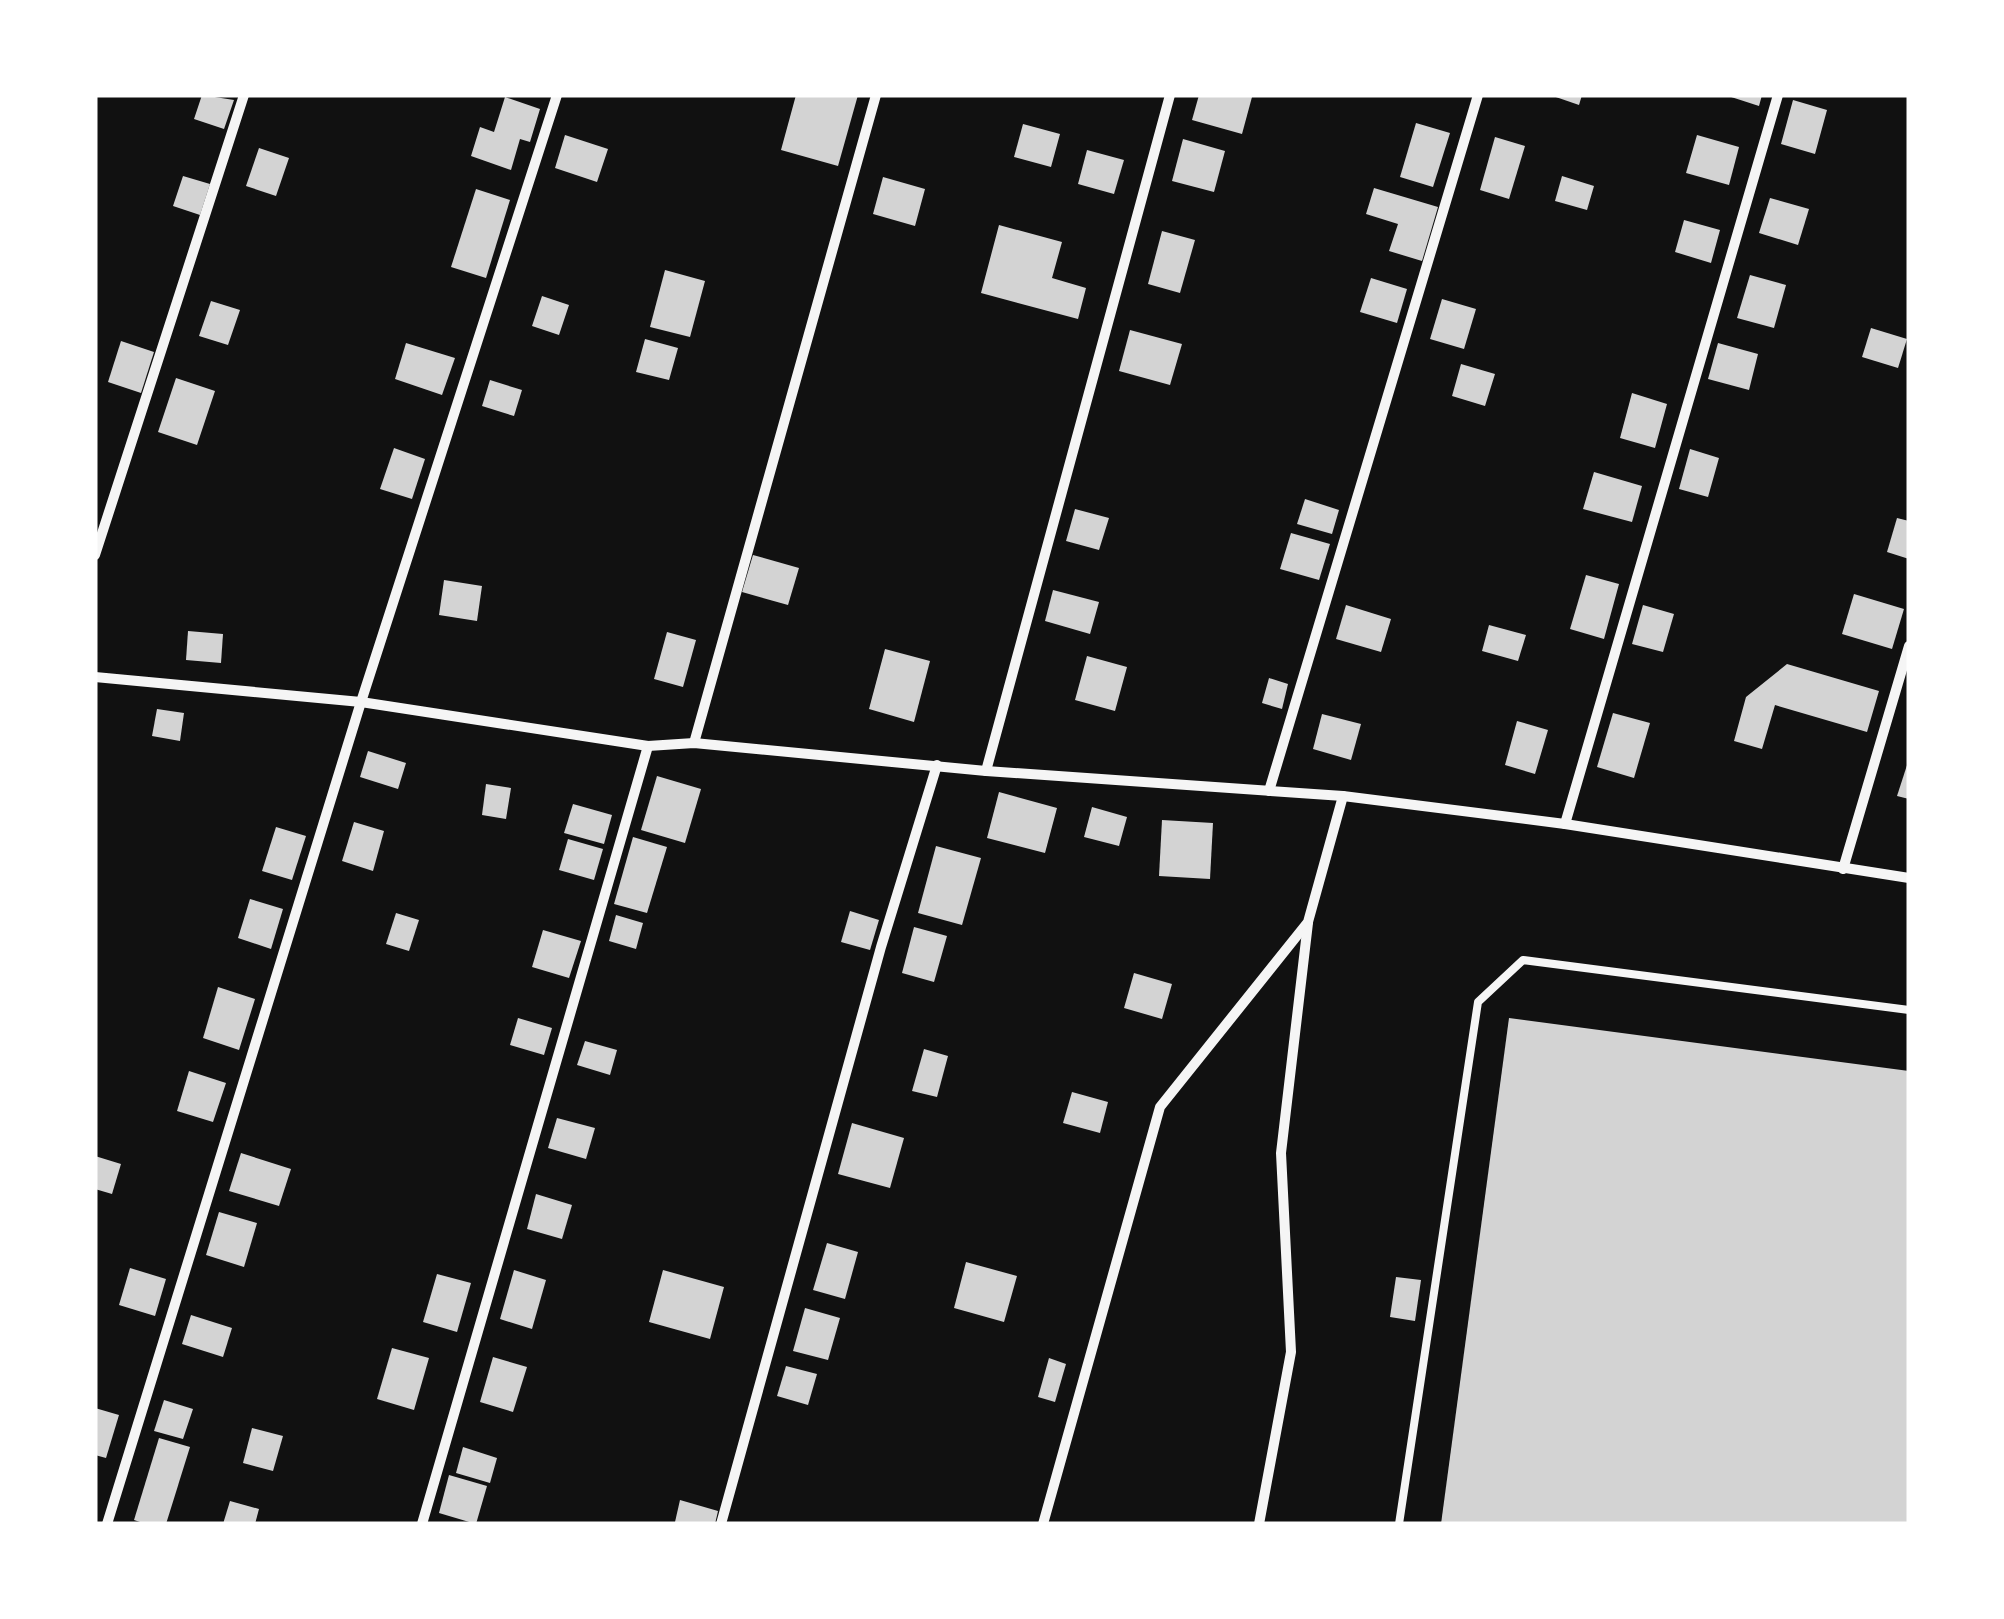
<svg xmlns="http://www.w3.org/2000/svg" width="2004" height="1619" font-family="'Fira Sans',sans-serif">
<rect width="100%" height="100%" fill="#111"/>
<!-- building -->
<g fill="#d3d3d3">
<polygon points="202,95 234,100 224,129 194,119"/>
<polygon points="796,95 858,95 838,166 781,150"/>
<polygon points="1199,95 1252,97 1242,134 1192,120"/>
<polygon points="1550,95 1582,95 1579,105"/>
<polygon points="1725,95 1762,95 1759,106"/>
<polygon points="505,97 540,109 530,142 520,139 511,170 471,156 480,127 494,132"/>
<polygon points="1793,100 1827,110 1815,154 1781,144"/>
<polygon points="1416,123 1450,133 1433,187 1400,177"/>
<polygon points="1023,124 1060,134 1051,167 1014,157"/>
<polygon points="565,135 608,149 597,182 555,168"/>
<polygon points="1697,135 1739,147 1729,185 1686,173"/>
<polygon points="1495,137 1525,146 1509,199 1480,190"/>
<polygon points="1183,139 1225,151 1214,192 1172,181"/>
<polygon points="259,148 289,158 276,196 246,186"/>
<polygon points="1087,150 1124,160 1114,194 1078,184"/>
<polygon points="183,176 210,184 200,215 173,206"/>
<polygon points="1562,176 1594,186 1587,210 1555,201"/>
<polygon points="883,177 925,189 915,226 873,214"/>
<polygon points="1374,188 1438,207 1422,261 1389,251 1398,224 1366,214"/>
<polygon points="476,189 510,200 486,278 451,267"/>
<polygon points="1770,198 1809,209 1798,245 1759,233"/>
<polygon points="1684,220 1720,230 1711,263 1675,252"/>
<polygon points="999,225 1062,242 1052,278 1086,288 1078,319 981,293"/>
<polygon points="1162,231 1195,240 1180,293 1148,284"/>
<polygon points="665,270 705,281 690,337 650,327"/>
<polygon points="1750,275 1786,285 1774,328 1737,318"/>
<polygon points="1371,278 1407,289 1397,323 1360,312"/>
<polygon points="542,296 569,305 559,335 532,326"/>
<polygon points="1442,299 1476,309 1464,349 1430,339"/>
<polygon points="211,301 240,310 228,345 199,336"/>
<polygon points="1871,328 1907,339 1898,368 1862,357"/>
<polygon points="1130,330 1182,344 1170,385 1119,371"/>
<polygon points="645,339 678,348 669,380 636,372"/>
<polygon points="121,341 154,352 141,393 108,382"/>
<polygon points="406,343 455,358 442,395 395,379"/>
<polygon points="1718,343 1758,354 1749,390 1708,379"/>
<polygon points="1461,364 1495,374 1485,406 1452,396"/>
<polygon points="176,378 215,391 197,445 158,432"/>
<polygon points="490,380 522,390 514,416 482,406"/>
<polygon points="1632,393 1667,404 1655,448 1620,438"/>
<polygon points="394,448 425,459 412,499 380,489"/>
<polygon points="1690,449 1719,458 1708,497 1679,489"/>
<polygon points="1594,472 1642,486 1632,522 1583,509"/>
<polygon points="1305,499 1339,510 1332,534 1297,524"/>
<polygon points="1075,509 1109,518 1099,550 1066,541"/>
<polygon points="1897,518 1909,521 1909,559 1887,552"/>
<polygon points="1291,533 1330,544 1319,580 1280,569"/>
<polygon points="753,555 799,568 788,605 742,592"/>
<polygon points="1586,575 1619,584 1604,639 1570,629"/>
<polygon points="444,580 482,586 477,621 439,615"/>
<polygon points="1053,590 1099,602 1090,634 1045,621"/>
<polygon points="1854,594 1904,609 1892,649 1842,634"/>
<polygon points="1346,605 1391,619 1381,652 1336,639"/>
<polygon points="1643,605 1674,614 1663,652 1632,644"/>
<polygon points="1489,625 1526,635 1518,661 1482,651"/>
<polygon points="188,631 223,634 221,663 186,660"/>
<polygon points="667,632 696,640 683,687 654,679"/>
<polygon points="885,649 930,661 914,722 869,709"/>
<polygon points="1087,656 1127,667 1115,711 1075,700"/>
<polygon points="1787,664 1879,691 1867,732 1775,705 1762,749 1734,741 1746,697"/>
<polygon points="1269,678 1288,684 1282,709 1262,703"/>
<polygon points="157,709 184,713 180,741 152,736"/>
<polygon points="1613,713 1650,723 1634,778 1597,767"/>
<polygon points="1322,714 1361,724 1351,760 1313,749"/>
<polygon points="1517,721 1548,730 1535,774 1505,765"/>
<polygon points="368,751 406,763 398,789 360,777"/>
<polygon points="1909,759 1909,799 1897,796"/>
<polygon points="657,776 701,789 685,843 641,830"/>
<polygon points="486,784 511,788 506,819 482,815"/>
<polygon points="999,792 1057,808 1045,853 987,838"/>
<polygon points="573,804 612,815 604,844 564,833"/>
<polygon points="1092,807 1127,817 1119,846 1084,837"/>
<polygon points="1162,820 1213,823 1210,879 1159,876"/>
<polygon points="354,822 384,831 373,871 342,861"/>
<polygon points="276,827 306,836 292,880 262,871"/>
<polygon points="633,837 667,847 647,913 614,904"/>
<polygon points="568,839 603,849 594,880 559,870"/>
<polygon points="936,846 981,858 962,925 918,913"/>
<polygon points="250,899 283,909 271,949 238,938"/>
<polygon points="850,911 879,920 870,950 841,942"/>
<polygon points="396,913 419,920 409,951 386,944"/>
<polygon points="616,915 643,923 636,949 609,941"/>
<polygon points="914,927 947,936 934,982 902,973"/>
<polygon points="543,930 581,941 569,978 532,967"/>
<polygon points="1134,973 1172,984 1162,1019 1124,1008"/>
<polygon points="218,987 255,999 239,1050 203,1038"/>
<polygon points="518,1018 552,1028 544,1055 510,1045"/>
<polygon points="1509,1018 1909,1071 1909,1524 1441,1524"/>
<polygon points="585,1041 617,1050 610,1075 577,1065"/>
<polygon points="924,1049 948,1056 937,1097 912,1091"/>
<polygon points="189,1071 226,1083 213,1122 177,1111"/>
<polygon points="1072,1092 1108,1102 1100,1133 1063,1123"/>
<polygon points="557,1118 595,1128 586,1159 548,1148"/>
<polygon points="852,1123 904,1138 890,1188 838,1174"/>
<polygon points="241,1153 291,1169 279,1206 229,1191"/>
<polygon points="95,1156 121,1164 112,1194 95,1189"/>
<polygon points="536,1194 572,1205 562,1239 527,1229"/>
<polygon points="219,1212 257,1223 244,1267 206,1255"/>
<polygon points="827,1243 858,1252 845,1299 813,1290"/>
<polygon points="966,1262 1017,1276 1004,1322 954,1308"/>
<polygon points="130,1268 166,1279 155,1316 119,1305"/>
<polygon points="514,1270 546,1280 532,1329 500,1319"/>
<polygon points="663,1270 724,1287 710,1339 649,1322"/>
<polygon points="437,1274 471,1283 457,1332 423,1322"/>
<polygon points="1396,1277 1421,1280 1415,1321 1390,1317"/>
<polygon points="805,1308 840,1318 828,1360 793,1351"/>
<polygon points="191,1315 232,1328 223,1357 182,1344"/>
<polygon points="392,1348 429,1358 414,1410 377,1399"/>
<polygon points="493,1357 527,1367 513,1412 480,1402"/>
<polygon points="1049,1358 1066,1364 1055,1402 1038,1397"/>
<polygon points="786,1366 817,1374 808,1405 777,1396"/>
<polygon points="164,1400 193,1409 183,1439 154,1431"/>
<polygon points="95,1408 119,1415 106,1458 95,1455"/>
<polygon points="252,1428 283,1436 273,1471 243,1463"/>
<polygon points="159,1438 190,1447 166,1524 146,1524 134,1520"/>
<polygon points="463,1447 497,1458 490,1483 456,1473"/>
<polygon points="449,1475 487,1486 476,1524 439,1513"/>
<polygon points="680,1500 718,1511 715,1524 675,1522"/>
<polygon points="230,1501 259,1509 255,1524 223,1524"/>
</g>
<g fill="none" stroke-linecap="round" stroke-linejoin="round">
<!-- service -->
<polyline stroke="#f5f5f5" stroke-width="8" points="1399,1524 1478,1002 1523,960 1909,1010"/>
<!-- minor -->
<g stroke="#f5f5f5" stroke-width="10">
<polyline points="95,555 244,95"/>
<polyline points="95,677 361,702 648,746 694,743 986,771 1343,796 1565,824 1909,878"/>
<polyline points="694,743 876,95"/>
<polyline points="986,771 1170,95"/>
<polyline points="1269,791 1478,95"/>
<polyline points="1565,824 1778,95"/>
<polyline points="1843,869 1909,646"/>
<polyline points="107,1524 361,702 557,95"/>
<polyline points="422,1524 648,746"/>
<polyline points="721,1524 881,947 937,765"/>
<polyline points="1043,1524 1160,1107 1308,922 1343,796"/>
<polyline points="1259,1524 1291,1352 1281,1153 1308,923"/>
</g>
</g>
<!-- border -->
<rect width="2004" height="1619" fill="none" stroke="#ffffff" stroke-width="195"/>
</svg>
